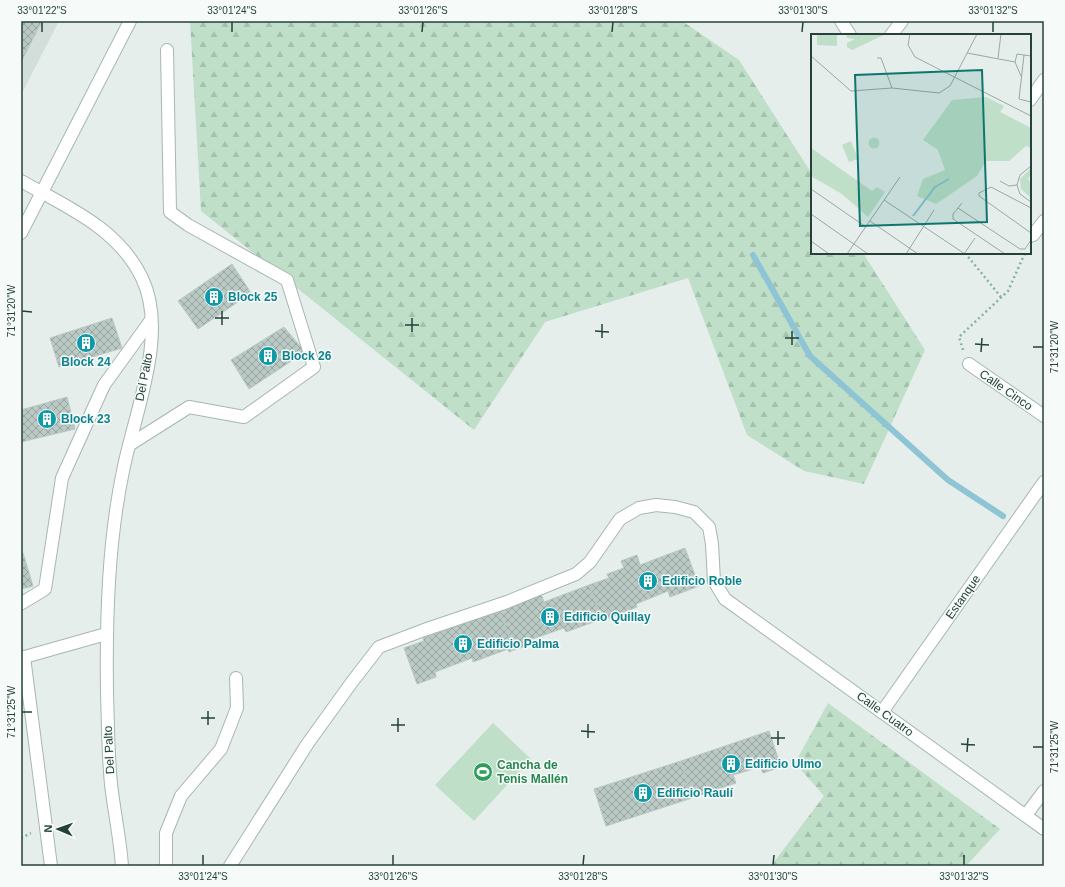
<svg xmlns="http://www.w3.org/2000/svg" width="1065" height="887" font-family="Helvetica,sans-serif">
<defs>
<pattern id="forest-firs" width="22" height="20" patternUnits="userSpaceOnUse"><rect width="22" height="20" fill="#bfdfc9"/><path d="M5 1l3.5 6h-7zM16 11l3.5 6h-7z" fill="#a4c1ae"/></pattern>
<pattern id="building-cross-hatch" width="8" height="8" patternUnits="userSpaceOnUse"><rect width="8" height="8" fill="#bac9c4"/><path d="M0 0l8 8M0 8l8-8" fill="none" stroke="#97a5a0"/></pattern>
</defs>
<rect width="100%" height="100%" fill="#e5eeeb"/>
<!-- built -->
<polygon fill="#d3deda" points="21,21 59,21 21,95"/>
<!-- forest -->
<g fill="url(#forest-firs)">
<polygon points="190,21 682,21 739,60 812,174 812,253 863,253 925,350 864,484 804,471 747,435 688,278 545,322 474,430 201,211"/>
<polygon points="828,703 1000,829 966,866 771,866 824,796 795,763"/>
</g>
<!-- pitch -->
<polygon fill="#bfdfc9" points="493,723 531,759 474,821 435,785"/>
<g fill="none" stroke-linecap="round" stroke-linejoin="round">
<!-- stream -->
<polyline stroke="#8ec4d3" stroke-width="6" points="753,255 810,356 948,480 1003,516"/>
</g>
<!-- building -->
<g fill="url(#building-cross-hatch)" stroke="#b8c8c2">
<polygon points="21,21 42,21 21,62"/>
<polygon points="232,264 251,293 198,329 178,301"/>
<polygon points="112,318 122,348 59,367 50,338"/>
<polygon points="284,327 305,352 249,389 231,360"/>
<polygon points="67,397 75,429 21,442 21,410"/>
<polygon points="685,548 699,586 670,597 668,591 636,604 637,607 606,619 604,615 601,616 589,585 609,578 607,574 624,568 621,561 637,555 640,565"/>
<polygon points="23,553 33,586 21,589 21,554"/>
<polygon points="589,585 601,616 595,618 596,621 566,632 564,628 524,642 525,646 514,650 499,610 541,594 544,602"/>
<polygon points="499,610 514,650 509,652 508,649 473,662 472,658 435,672 436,677 417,684 404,648 424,641 423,638"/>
<polygon points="769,731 781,767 763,773 760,767 733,775 736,783 692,798 681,761"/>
<polygon points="681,761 692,798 606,826 594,789"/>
</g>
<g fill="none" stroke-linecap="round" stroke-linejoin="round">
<defs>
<g id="lane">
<polyline points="129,445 189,407 244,417 314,367 287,280 188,225 170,212 167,50"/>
<polyline points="22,603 45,589 62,478 104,385 151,320"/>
<polyline points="24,657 51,866"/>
<polyline points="166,866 166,833 181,796 221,749 237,708 236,678"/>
<polyline points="230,866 308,743 352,682 379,647 424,630 507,602 576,574 590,562 620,519 639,508 656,505 675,507 694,512 709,527 712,544 714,581 725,599"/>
</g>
<g id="street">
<polyline points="841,21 850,35"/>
<polyline points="891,35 902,21"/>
<polyline points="1030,100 1044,80"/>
<path d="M21 181C67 207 118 228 142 278 169 334 134 414 123 471 108 543 106 619 107 693 108 723 108 754 111 784 114 811 120 838 122 866"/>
<polyline points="1030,236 1033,235 1044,221"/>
<polyline points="969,364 1044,416"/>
<polyline points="725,599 1044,829"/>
<polyline points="21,658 106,634"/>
<polyline points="882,712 1044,482"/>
<polyline points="1026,815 1044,791"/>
</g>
<polyline id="secondary" points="21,233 130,21"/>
</defs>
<!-- lane casing -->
<use href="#lane" stroke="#a7b7b3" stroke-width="14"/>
<!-- street casing -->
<use href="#street" stroke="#a7b7b3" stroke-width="14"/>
<!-- secondary casing -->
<use href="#secondary" stroke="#a4bab3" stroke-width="14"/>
<!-- path -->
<g stroke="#86b2a6" stroke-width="2.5" stroke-dasharray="2 3" stroke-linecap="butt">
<polyline points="965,253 1001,297"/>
<polyline points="963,350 959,337 1008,291 1025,253"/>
<polyline points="21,838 31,833"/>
</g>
<!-- lane -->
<use href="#lane" stroke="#fff" stroke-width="12"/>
<!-- street -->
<use href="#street" stroke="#fff" stroke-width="12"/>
<!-- secondary -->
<use href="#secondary" stroke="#fff" stroke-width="12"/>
</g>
<!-- ticks -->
<path fill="none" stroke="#24413b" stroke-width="1.5" d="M42 32V22M232 32V22M422 32 423 22M612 32 613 22M802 32 803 22M993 32V22M22 311 32 312M215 318H229M222 325V311M405 325H419M595 331 609 332M412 332V318M602 338V324M785 338H799M975 344 989 345M792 345V331M1033 347H1043M981 352 982 338M22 712H32M201 718H215M208 725V711M391 725H405M581 731 595 732M398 732V718M588 738V724M771 738H785M961 744 975 745M778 745V731M1033 747H1043M967 752 968 738M203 865V855M393 865V855M583 865 584 855M773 865 774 855M964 865V855"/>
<!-- icons -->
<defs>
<symbol id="building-disc" viewBox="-11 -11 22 22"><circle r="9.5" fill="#0f9aa8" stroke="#f6fbf9"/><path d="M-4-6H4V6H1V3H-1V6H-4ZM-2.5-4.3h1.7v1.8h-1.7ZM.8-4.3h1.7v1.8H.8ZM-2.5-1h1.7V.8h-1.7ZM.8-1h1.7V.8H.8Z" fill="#fff"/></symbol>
<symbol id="stadium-disc" viewBox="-11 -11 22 22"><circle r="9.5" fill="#2e9e5b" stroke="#f6fbf9"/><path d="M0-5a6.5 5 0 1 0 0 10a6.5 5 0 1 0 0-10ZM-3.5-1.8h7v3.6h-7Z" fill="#fff"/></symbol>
</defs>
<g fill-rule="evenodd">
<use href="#building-disc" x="203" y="286" width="22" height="22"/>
<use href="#building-disc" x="75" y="332" width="22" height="22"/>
<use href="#building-disc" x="257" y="345" width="22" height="22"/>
<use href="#building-disc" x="36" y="408" width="22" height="22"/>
<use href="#building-disc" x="637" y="570" width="22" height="22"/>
<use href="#building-disc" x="539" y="606" width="22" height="22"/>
<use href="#building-disc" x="452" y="633" width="22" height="22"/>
<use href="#building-disc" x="720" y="753" width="22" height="22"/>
<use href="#stadium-disc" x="472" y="761" width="22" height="22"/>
<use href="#building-disc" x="632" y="782" width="22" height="22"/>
</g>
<g text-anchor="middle" stroke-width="3" stroke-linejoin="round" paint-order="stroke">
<!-- culture labels -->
<g font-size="12" font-weight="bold" fill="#0d838f" stroke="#f6fbf9" text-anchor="start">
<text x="228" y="301">Block 25</text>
<text x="282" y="360">Block 26</text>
<text x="86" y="366" text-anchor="middle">Block 24</text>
<text x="61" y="423">Block 23</text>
<text x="662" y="585">Edificio Roble</text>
<text x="564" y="621">Edificio Quillay</text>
<text x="477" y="648">Edificio Palma</text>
<text x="745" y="768">Edificio Ulmo</text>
<text x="657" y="797">Edificio Raulí</text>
</g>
<!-- street labels -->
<g font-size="12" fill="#24413b" stroke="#f6fbf9">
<text transform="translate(144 377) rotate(-79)" y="4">Del Palto</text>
<text transform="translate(1006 390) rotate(35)" y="4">Calle Cinco</text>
<text transform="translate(963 597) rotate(-55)" y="4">Estanque</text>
<text transform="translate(885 714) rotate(36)" y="4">Calle Cuatro</text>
<text transform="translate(109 750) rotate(-93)" y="4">Del Palto</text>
</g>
<!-- leisure labels -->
<g font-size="12" font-weight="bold" fill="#27864d" stroke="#f6fbf9" text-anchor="start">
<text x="497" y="769">Cancha de<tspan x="497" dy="14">Tenis Mallén</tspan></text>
</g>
</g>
<!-- overview -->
<g transform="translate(811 34)">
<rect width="220" height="220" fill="#e5eeeb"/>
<path d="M35 0H75L41 16 36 13V9L44 5 36 4ZM175 63 193 72 189 78 220 94V114L215 112 198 127H175L166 142 125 170 106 162 112 145 134 136 127 116 112 106 141 66ZM0 114 61 157 66 153 74 158 57 183 31 160 0 142ZM220 134V141L217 144 220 151V164L210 155 209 145Z" fill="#bfdfc9"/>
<path d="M6 0H26V12L6 11ZM57.5 109a5.5 5.5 0 1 1 11 0a5.5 5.5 0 1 1-11 0ZM40 107 47 125 38 128 31 111Z" fill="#bfdfc9"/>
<path fill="none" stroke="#8ec4d3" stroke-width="2" d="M102 182 124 153 138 145"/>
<path fill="none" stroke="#98a9a5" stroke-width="1" d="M99 0 97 11 104 23 220 82M156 19 204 28M213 21 208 65 220 68M0 22 40 57 81 54 128 59 139 52 166 0M66 24H70L81 54M187 24 190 0M210 42 204 28 206 20 220 22M220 132 209 141 206 151 209 160 220 168M189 147 198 152 206 151M0 155 55 193M73 166 154 220M151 169 142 180V185L194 220M147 174 209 215H214L220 206M220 174 180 153 168 159V162L220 199M0 180 57 220M59 187 107 220M0 207 18 220M36 220 89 143M95 220 123 176M153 220 164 204"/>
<path fill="#0f766e" fill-opacity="0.15" stroke="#0f766e" stroke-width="2" d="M171 36 176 188 49 192 44 41Z"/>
<rect width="220" height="220" fill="none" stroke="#24413b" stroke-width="2"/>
</g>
<!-- border -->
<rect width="1065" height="887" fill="none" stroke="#f6fbf9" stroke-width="44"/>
<!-- north arrow -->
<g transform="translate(58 829) rotate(272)" stroke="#f6fbf9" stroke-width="3" paint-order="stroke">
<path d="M0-3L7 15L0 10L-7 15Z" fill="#24413b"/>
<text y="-6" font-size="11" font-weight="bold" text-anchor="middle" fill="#24413b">N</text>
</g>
<rect x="22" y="22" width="1021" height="843" fill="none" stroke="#24413b" stroke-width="1.5"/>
<g font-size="10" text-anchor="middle" fill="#24413b">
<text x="42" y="14">33°01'22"S</text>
<text x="232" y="14">33°01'24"S</text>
<text x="423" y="14">33°01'26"S</text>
<text x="613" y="14">33°01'28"S</text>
<text x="803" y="14">33°01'30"S</text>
<text x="993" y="14">33°01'32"S</text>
<text transform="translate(11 311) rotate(-90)" y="4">71°31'20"W</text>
<text transform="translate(1054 347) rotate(-90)" y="4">71°31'20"W</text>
<text transform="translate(11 712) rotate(-90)" y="4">71°31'25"W</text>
<text transform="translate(1054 747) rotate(-90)" y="4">71°31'25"W</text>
<text x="203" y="880">33°01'24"S</text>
<text x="393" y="880">33°01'26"S</text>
<text x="583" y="880">33°01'28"S</text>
<text x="773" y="880">33°01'30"S</text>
<text x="964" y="880">33°01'32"S</text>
</g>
</svg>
